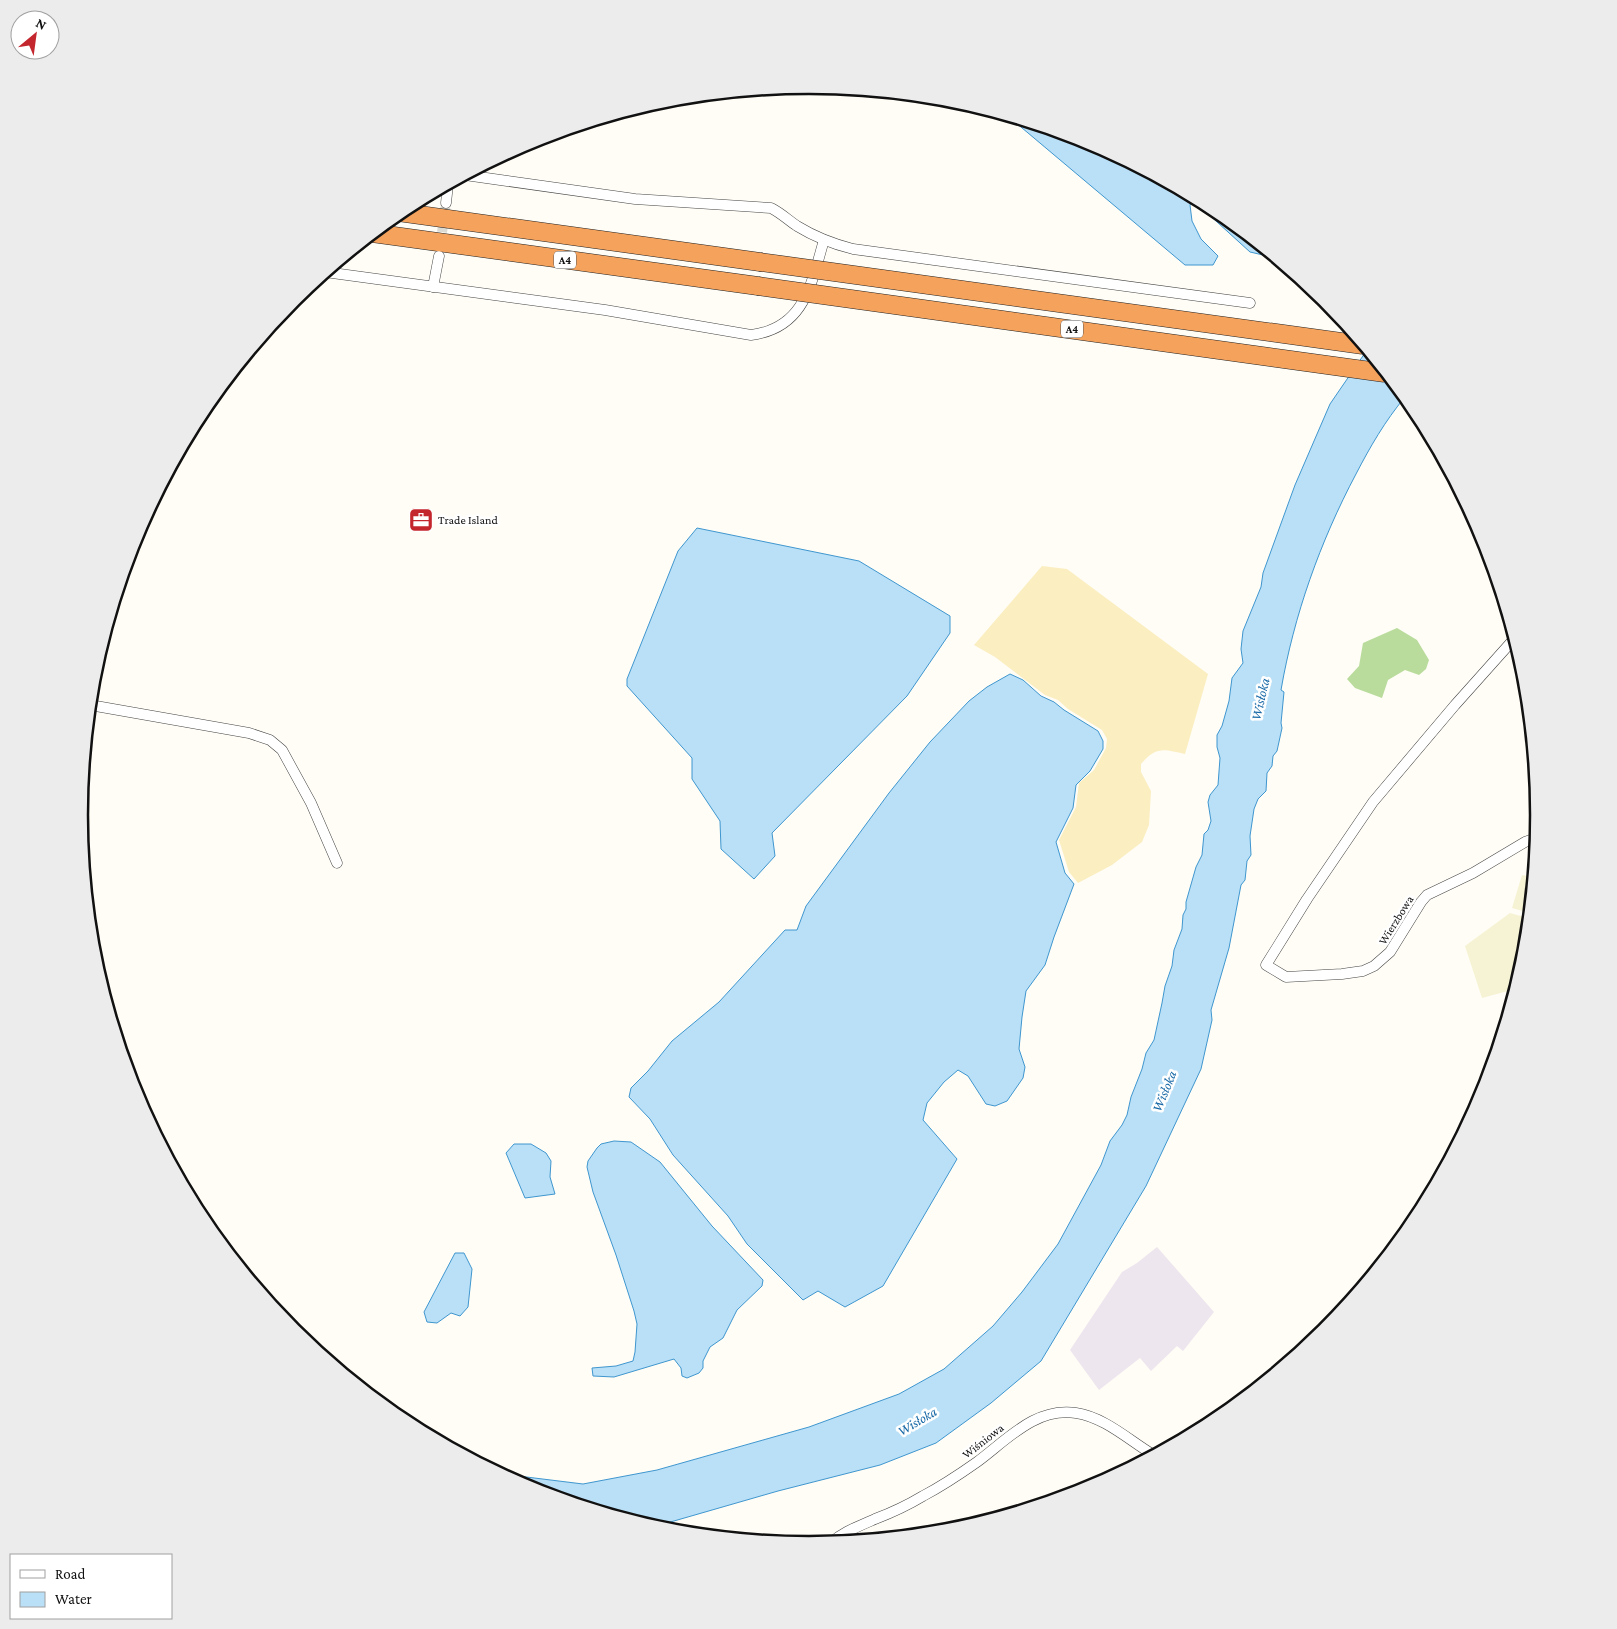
<svg xmlns="http://www.w3.org/2000/svg" width="1617" height="1629" font-family="'Crimson Pro',serif">
<rect width="100%" height="100%" fill="#fffdf5"/>
<!-- industrial -->
<polygon fill="#eee6ef" points="1157,1247 1214,1312 1183,1351 1177,1346 1151,1371 1140,1358 1099,1390 1070,1350 1122,1272 1137,1263"/>
<!-- farmland -->
<g fill="#f6f3d4">
<polygon points="1522,875 1532,877 1529,913 1512,908"/>
<polygon points="1510,913 1528,918 1524,957 1515,989 1482,998 1465,946"/>
</g>
<!-- forest -->
<polygon fill="#b9dc9c" points="1397,628 1417,640 1429,660 1426,669 1419,675 1405,670 1388,680 1382,698 1355,688 1347,679 1359,666 1363,643"/>
<!-- sand -->
<path fill="#fbeec1" d="M1042 566 1067 569 1208 674 1185 754C1164 749 1156 746 1141 764V772L1151 791 1149 825 1142 842 1112 865 1078 883 1069 872 1059 840 1076 807 1079 783 1094 770 1106 748 1107 739 1102 730 1068 709 1058 700 1045 695 995 657 974 645Z"/>
<!-- water -->
<g fill="#b9e0f7" stroke="#3f96cf">
<polygon points="1009,117 1088,140 1194,197 1190,205 1192,221 1201,239 1218,256 1213,265 1185,265"/>
<polygon points="1203,202 1214,208 1267,251 1263,255 1250,252 1206,212 1203,206"/>
<path d="M1367 350 1405 397C1385 421 1370 447 1356 474 1320 542 1294 615 1281 690L1284 692 1281 723 1282 728 1277 751 1273 756 1272 766 1267 773 1266 791 1258 799 1254 809 1250 836 1251 855 1247 861 1245 880 1241 885 1229 948 1211 1010 1212 1020 1201 1069 1146 1186 1041 1361 991 1403 936 1443 880 1465 778 1491 667 1523 649 1525 529 1489 502 1474 583 1484 657 1470 809 1427 899 1394 944 1369 993 1326 1022 1292 1058 1244 1101 1165 1110 1141 1122 1125 1127 1115 1131 1097 1142 1069 1146 1053 1154 1040 1162 1003 1165 986 1172 966 1174 950 1182 929 1183 915 1186 909V902L1196 867 1202 855 1204 834 1208 830 1211 821 1208 802 1210 795 1218 785 1220 758 1217 747V735L1222 726 1229 701 1232 678 1243 663 1241 649 1243 631 1261 587 1263 573 1295 485 1330 404Z"/>
<polygon points="697,528 859,561 950,616 950,633 907,696 772,833 775,856 754,879 721,849 720,821 692,779 692,758 627,686 627,679 635,659 678,551"/>
<polygon points="1010,674 1023,680 1041,696 1054,702 1064,710 1098,731 1103,741 1103,749 1090,771 1076,785 1073,808 1056,842 1065,873 1074,884 1054,937 1045,965 1026,991 1022,1017 1019,1049 1025,1067 1023,1078 1007,1101 995,1106 986,1104 968,1076 958,1070 944,1082 927,1103 923,1120 957,1159 883,1286 845,1307 818,1291 803,1300 747,1244 728,1216 673,1155 650,1119 629,1097 631,1088 648,1071 672,1041 719,1002 785,930 797,930 806,906 889,793 930,742 969,701 987,687"/>
<polygon points="614,1141 631,1142 660,1162 712,1226 763,1280 762,1286 737,1310 723,1338 710,1347 703,1361 703,1368 699,1373 687,1378 682,1376 681,1368 674,1359 614,1377 593,1376 592,1368 616,1366 633,1361 635,1352 637,1324 634,1311 616,1255 593,1192 587,1167 588,1161 597,1148 601,1144"/>
<polygon points="514,1144 531,1144 546,1153 551,1161 550,1177 555,1194 525,1198 506,1153"/>
<polygon points="455,1253 464,1253 472,1269 468,1307 460,1316 451,1313 437,1323 427,1322 424,1312"/>
</g>
<g fill="none" stroke-linecap="round" stroke-linejoin="round">
<!-- minor-tunnel -->
<polyline stroke="#dbdad3" stroke-width="10" stroke-dasharray="10 5" stroke-linecap="butt" points="440,247 446,203"/>
<defs>
<g id="minor">
<path d="M465 175 635 199 771 208C781 213 788 220 797 226 815 237 833 244 853 249L1250 303"/>
<polyline points="446,203 448,184"/>
<path d="M325 272 605 310 751 335C805 328 811 284 824 240"/>
<polyline points="433,287 439,256"/>
<polyline points="1514,639 1455,705 1373,802 1307,899 1266,965 1286,977 1342,974 1363,971 1374,966 1390,952 1421,902 1427,895 1473,873 1525,842 1536,838"/>
<polyline points="90,705 249,733 270,740 282,750 311,803 337,863"/>
<path d="M832 1542C844 1531 860 1526 875 1519 891 1513 908 1505 923 1496 942 1486 960 1474 977 1462 1007 1440 1035 1407 1076 1413 1104 1417 1129 1440 1152 1454"/>
</g>
<g id="motorway">
<polyline points="398,212 760,262"/>
<polyline points="372,233 758,286"/>
</g>
</defs>
<!-- minor casing -->
<use href="#minor" stroke="#444" stroke-width="11"/>
<!-- motorway casing -->
<use href="#motorway" stroke="#222" stroke-width="19"/>
<!-- minor -->
<use href="#minor" stroke="#fff" stroke-width="10"/>
<!-- motorway -->
<use href="#motorway" stroke="#f5a25d" stroke-width="18"/>
<defs>
<g id="motorway-bridge">
<polyline points="760,262 1363,345"/>
<polyline points="758,286 1385,373"/>
</g>
</defs>
<!-- motorway-bridge casing -->
<use href="#motorway-bridge" stroke="#222" stroke-width="19" stroke-linecap="butt"/>
<!-- motorway-bridge -->
<use href="#motorway-bridge" stroke="#f5a25d" stroke-width="18"/>
</g>
<!-- icons -->
<defs>
<symbol id="office-square" viewBox="-11 -11 22 22"><rect x="-9" y="-9" width="18" height="18" rx="4" fill="#c4262e" stroke="#fff"/><path d="M-6-3h4V-5.5h4V-3h4V5H-6ZM-1-4.5V-3h2v-1.5ZM-6 0V1H6V0Z" fill="#fff"/></symbol>
</defs>
<g fill-rule="evenodd">
<use href="#office-square" x="407" y="506" width="28" height="28"/>
</g>
<g text-anchor="middle" stroke-width="5" stroke-linejoin="round" paint-order="stroke">
<!-- shield labels -->
<g fill="#fff" stroke="#585858" stroke-width="1">
<rect x="554" y="251.5" width="22" height="17" rx="4"/>
<rect x="1061" y="320.5" width="22" height="17" rx="4"/>
</g>
<g font-size="11" font-weight="bold" fill="#111">
<text x="565" y="264">A4</text>
<text x="1072" y="333">A4</text>
</g>
<!-- poi labels -->
<g font-size="12" fill="#111" stroke="#fff" text-anchor="start">
<text x="438" y="524">Trade Island</text>
</g>
<!-- street labels -->
<g font-size="12" fill="#111" stroke="#fff">
<text transform="translate(1396 920) rotate(-58)" y="4">Wierzbowa</text>
<text transform="translate(983 1441) rotate(-38)" y="4">Wiśniowa</text>
</g>
<!-- water labels -->
<g font-size="14" font-style="italic" fill="#1768a6" stroke="#fff">
<text transform="translate(1260 699) rotate(-77)" y="5">Wisłoka</text>
<text transform="translate(1164 1091) rotate(-67)" y="5">Wisłoka</text>
<text transform="translate(917 1421) rotate(-31)" y="5">Wisłoka</text>
</g>
</g>
<!-- crop -->
<path d="M0 0H1617V1629H0ZM88 815a721 721 0 1 1 1442 0a721 721 0 1 1-1442 0Z" fill="#ececec" fill-rule="evenodd"/>
<path fill="none" stroke="#111" stroke-width="2.5" d="M88 815a721 721 0 1 1 1442 0a721 721 0 1 1-1442 0Z"/>
<!-- legend -->
<rect x="10" y="1554" width="162" height="65" fill="#ffffff" stroke="#a0a0a0"/>
<rect x="20" y="1570" width="25" height="8" fill="#ffffff" stroke="#a0a0a0"/>
<text x="55" y="1579" font-size="15" fill="#111111">Road</text>
<rect x="20" y="1592" width="25" height="15" fill="#b9e0f7" stroke="#a0a0a0"/>
<text x="55" y="1604" font-size="15" fill="#111111">Water</text>
<!-- north arrow -->
<g transform="translate(35 35) rotate(29)"><circle r="24" fill="#ffffff" stroke="#a0a0a0"/>
<path d="M0-4L9 19L0 12L-9 19Z" fill="#c4262e"/>
<text y="-8" font-size="14" font-weight="bold" text-anchor="middle" fill="#111111">N</text>
</g>
</svg>
